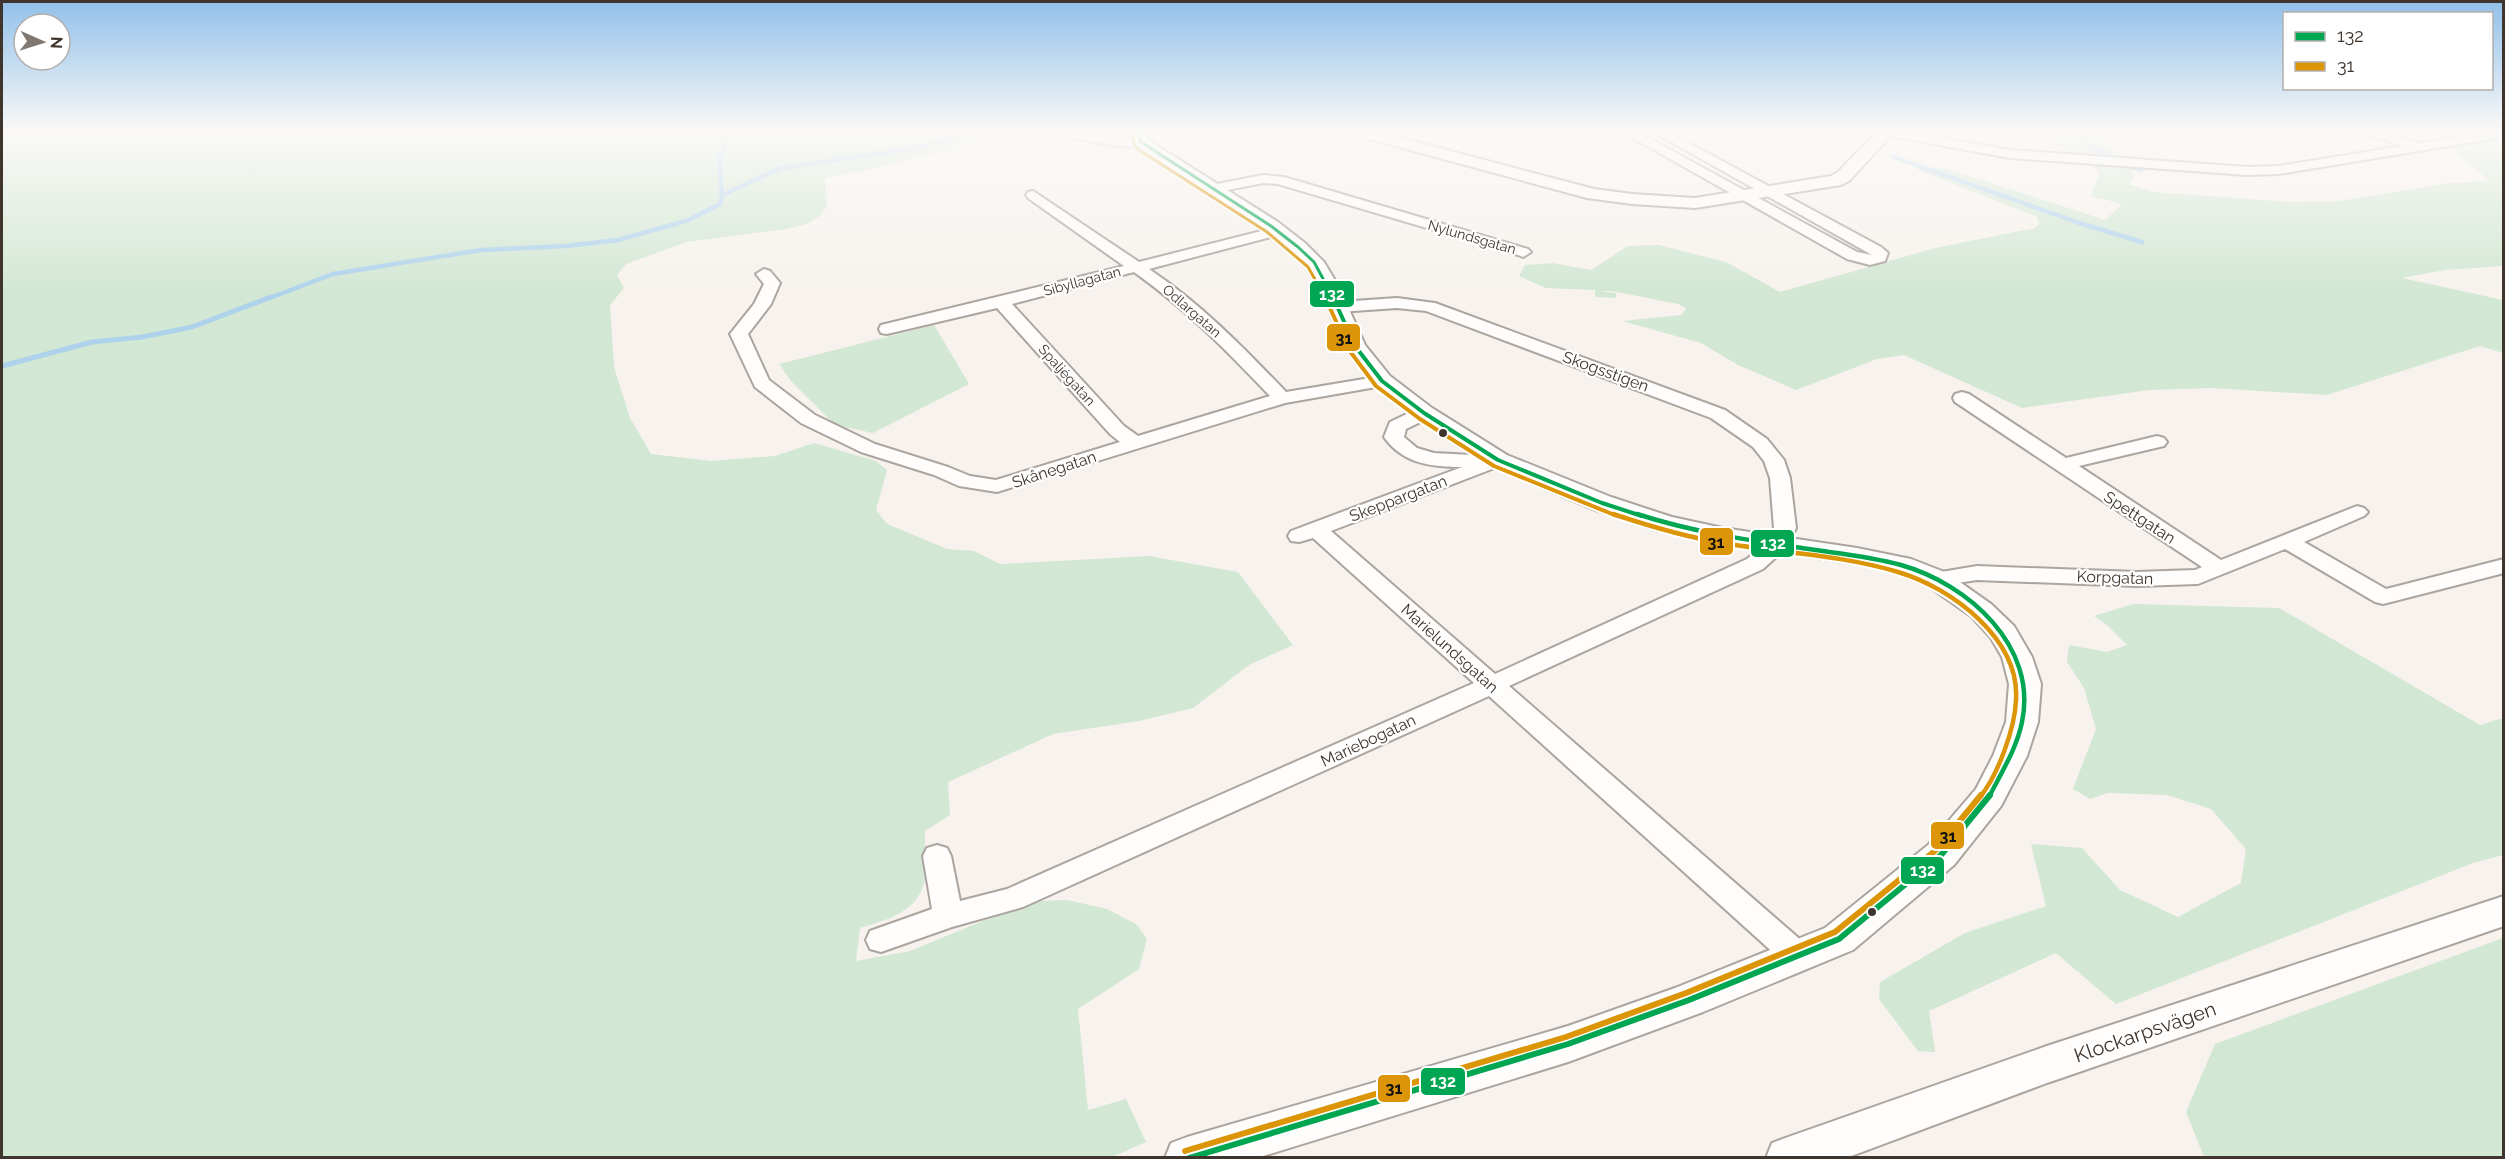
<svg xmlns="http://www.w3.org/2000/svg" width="2505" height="1159" font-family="Raleway,sans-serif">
<rect width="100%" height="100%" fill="#f7f2ed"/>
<!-- green -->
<g fill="#d2e7d4">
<path d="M2 130H1009L993 135 981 141 881 167 825 178 827 205 821 215 807 224 786 229 686 242 626 264 617 275 624 288 610 305 614 367 630 418 651 454 711 461 775 456 814 443 876 461 887 470 876 510 887 524 947 549 974 551 1000 564 1149 556 1238 572 1293 645 1249 665 1193 708 1139 721 1053 734 948 782 950 815 925 831C924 847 928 864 925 879 919 912 887 920 860 928L856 961 910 951 1019 906 1043 901 1067 900 1107 909 1136 924 1147 939 1139 969 1078 1009 1088 1110 1126 1099 1146 1142 1110 1158 2 1157Z"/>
<path d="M2069 130H2091L2090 134C2105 144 2134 158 2134 178L2128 184 2154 192 2292 202 2339 201 2450 183 2490 181 2456 152 2453 146 2503 137V266L2445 270 2402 278 2503 300V353L2480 346 2327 395 2212 388 2149 390 2022 408 1904 355 1877 359 1796 390 1738 365 1701 343 1622 321 1682 315 1686 308 1678 304 1612 291H1600L1616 293V298L1595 297V290L1546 288 1519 276 1525 265 1553 263 1591 270 1628 246 1659 245 1726 262 1780 292 1935 248 2035 228 2039 224 2037 217 1918 170 1916 166 1948 169 2105 220 2122 204 2091 196 2100 172 2058 145 2057 137 2065 135Z"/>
<polygon points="934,325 969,384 873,433 835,425 791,381 779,364"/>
<polygon points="2133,604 2279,608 2480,725 2503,718 2503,855 2473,863 2116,1004 2056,953 1929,1011 1935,1052 1918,1051 1879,999 1880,982 1965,933 2046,906 2031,844 2082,848 2120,890 2178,917 2241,883 2246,849 2211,809 2167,795 2108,793 2090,799 2073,789 2096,729 2084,688 2067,662 2069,645 2107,652 2127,645 2107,625 2094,616"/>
<polygon points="2503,938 2503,1157 2204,1157 2186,1112 2215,1044"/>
</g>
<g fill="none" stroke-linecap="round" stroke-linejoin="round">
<!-- stream-far1 -->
<g stroke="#aed2ec" stroke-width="4.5">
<polyline points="707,130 722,136 726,143 719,158 722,195"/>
<polyline points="1812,130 1841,137"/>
<polyline points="2077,130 2084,143 2126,165 2141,170"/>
<polyline points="1894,157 2079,223 2142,242"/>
<polyline points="267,299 333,274 481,250 566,246 618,240 686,221 720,204 722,195 781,168 895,151 951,140 977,130"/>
</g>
<!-- stream -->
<polyline stroke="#aed2ec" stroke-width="5" points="2,366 92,342 142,337 192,327 271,297"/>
<defs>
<g id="minor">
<path d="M1054 130C1072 130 1088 134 1106 137 1118 139 1138 133 1147 142 1134 155 1074 137 1056 133Z"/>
<polygon points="1619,130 1634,130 1857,252 1872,255 1650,130 1665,130 1881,247 1888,253 1885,261 1870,265 1847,259"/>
<polygon points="1873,130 1899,130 2010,150 2247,167 2279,166 2403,146 2363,133 2361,130 2379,130 2420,143 2500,130 2504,130 2504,137 2279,174 2247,175 2010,158 1879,134"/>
<polygon points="1263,175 1284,177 1528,249 1531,252 1523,257 1518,255 1278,184 1263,183 1212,193 1205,189 1212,185"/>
<path d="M1033 191 1139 262 1277 227 1282 228 1284 231 1282 234 1149 269C1201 304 1243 347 1286 392L1382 376 1388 377 1391 381 1388 385 1382 386 1285 403 997 492 959 486 934 475 861 452 801 423 755 387 730 334 754 304 764 284 756 274 764 269 770 271 780 283 771 304 748 334 769 380 815 415 875 444 948 467 970 476 996 480 1120 442 1110 434 997 308 887 334 881 333 879 329 881 325 1124 266 1028 198 1026 195 1028 192ZM1134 272C1186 309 1226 350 1270 396L1138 436 1124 426 1012 304Z"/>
<path d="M1397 298 1435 303 1725 410 1767 439 1784 460 1790 478 1796 528 1786 548 1763 569 1509 686 1810 948 1814 957 1810 966 1799 970 1788 966 1489 696 1023 907 952 927 881 952 870 949 866 940 870 931 932 909 923 856 927 848 937 845 947 848 951 856 960 901 1007 889 1474 683 1313 538 1299 542 1291 541 1288 536 1291 531 1462 467C1432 467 1403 464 1384 437L1390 422 1417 409H1431L1433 413 1431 417 1406 429 1404 437 1417 448 1434 453 1491 456 1498 454 1505 456 1508 460 1505 464 1331 531 1495 674 1747 559 1769 540 1774 528 1770 478 1764 461 1753 447 1711 418 1426 311 1397 308 1339 312 1331 307 1339 302Z"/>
<polygon points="1962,392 1969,394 2066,458 2157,436 2164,438 2167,442 2164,446 2079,466 2221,560 2357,506 2364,508 2368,512 2364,516 2304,542 2386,589 2504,559 2504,573 2383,604 2375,602 2285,549 2198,584 2137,586 1977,580 1937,586 1929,584 1926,579 1929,574 1977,566 2137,572 2195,570 2202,567 1955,402 1953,398 1955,394"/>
</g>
<g id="tertiary">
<polygon points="1137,130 1156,130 1148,137 1148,140 1278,222 1305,243 1324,262 1339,287 1365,345 1390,376 1432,408 1507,455 1611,497 1672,517 1723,528 1857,548 1911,559 1947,573 1991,604 2014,626 2032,657 2041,684 2038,722 2027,756 2001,806 1954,865 1853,950 1703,1012 1568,1062 1257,1158 1165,1158 1171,1143 1187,1137 1568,1026 1675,988 1825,928 1928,845 1976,789 1993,756 2006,722 2009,684 2002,657 1991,638 1971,616 1927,585 1893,572 1857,564 1723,544 1656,530 1593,509 1489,465 1416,418 1374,386 1344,346 1319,287 1306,265 1291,251 1264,230 1135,145 1131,136"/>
<polygon points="1345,130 1371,130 1594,189 1632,194 1695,198 1831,176 1837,173 1879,130 1896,130 1849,181 1841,185 1695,208 1632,204 1587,198 1347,133"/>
<polygon points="2504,896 2504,926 2047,1083 1846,1158 1766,1158 1772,1143 1788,1137 2047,1046"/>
</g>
</defs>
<!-- minor casing -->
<use href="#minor" stroke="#aba49f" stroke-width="4"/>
<!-- tertiary casing -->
<use href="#tertiary" stroke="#aba49f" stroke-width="4"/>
<!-- minor -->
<use href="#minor" fill="#fefdfc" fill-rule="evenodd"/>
<!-- tertiary -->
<use href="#tertiary" fill="#fefdfc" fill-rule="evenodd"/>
<defs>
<polyline id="bus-1-far3" points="1148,130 1139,136 1141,142 1271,226 1298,247 1314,262 1334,299"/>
<polyline id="bus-1-far2" points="1333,297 1355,346 1382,381 1424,413 1498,460 1602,503 1642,516"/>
<path id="bus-1-far1" d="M1637 514C1695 533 1755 541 1815 550 1844 554 1873 557 1901 565 1968 584 2038 646 2022 722 2017 748 2001 773 1989 797"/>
<polyline id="bus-1" points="1189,1158 1568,1044 1689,1000 1839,939 1941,855 1990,795"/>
<polyline id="bus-2-far3" points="1135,130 1132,137 1136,148 1267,232 1308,267 1326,299"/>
<polyline id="bus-2-far2" points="1325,297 1349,350 1376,386 1420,419 1494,466 1617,516"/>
<path id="bus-2-far1" d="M1613 514C1649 526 1685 537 1723 543 1781 553 1842 555 1898 572 1952 588 2020 639 2016 700 2015 728 1998 775 1980 797"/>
<polyline id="bus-2" points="1185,1151 1566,1037 1686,993 1835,932 1936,850 1981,795"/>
</defs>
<!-- bus-1-far3 casing -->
<use href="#bus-1-far3" stroke="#fff" stroke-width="6"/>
<!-- bus-1-far2 casing -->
<use href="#bus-1-far2" stroke="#fff" stroke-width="8"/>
<!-- bus-1-far1 casing -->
<use href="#bus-1-far1" stroke="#fff" stroke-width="9"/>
<!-- bus-1 casing -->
<use href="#bus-1" stroke="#fff" stroke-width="10"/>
<!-- bus-2-far3 casing -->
<use href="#bus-2-far3" stroke="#fff" stroke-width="6"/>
<!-- bus-2-far2 casing -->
<use href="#bus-2-far2" stroke="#fff" stroke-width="8"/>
<!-- bus-2-far1 casing -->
<use href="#bus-2-far1" stroke="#fff" stroke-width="9"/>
<!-- bus-2 casing -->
<use href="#bus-2" stroke="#fff" stroke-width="10"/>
<!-- bus-1-far3 -->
<use href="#bus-1-far3" stroke="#00a651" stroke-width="3"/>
<!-- bus-1-far2 -->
<use href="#bus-1-far2" stroke="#00a651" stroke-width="4"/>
<!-- bus-1-far1 -->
<use href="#bus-1-far1" stroke="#00a651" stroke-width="4.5"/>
<!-- bus-1 -->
<use href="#bus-1" stroke="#00a651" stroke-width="6"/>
<!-- bus-2-far3 -->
<use href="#bus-2-far3" stroke="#db9507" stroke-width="3"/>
<!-- bus-2-far2 -->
<use href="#bus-2-far2" stroke="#db9507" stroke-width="4"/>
<!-- bus-2-far1 -->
<use href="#bus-2-far1" stroke="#db9507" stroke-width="4.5"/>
<!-- bus-2 -->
<use href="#bus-2" stroke="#db9507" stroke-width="6"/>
</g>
<!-- sky -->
<linearGradient id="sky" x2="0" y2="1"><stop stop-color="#91c0ea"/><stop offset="0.45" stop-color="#fbf9f7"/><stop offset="1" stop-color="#fbf9f7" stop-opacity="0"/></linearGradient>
<rect width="2505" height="292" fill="url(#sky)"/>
<!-- markers -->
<g fill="#3f352d" stroke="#fff" stroke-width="2">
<circle cx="1443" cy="433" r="5"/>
<circle cx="1872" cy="912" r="5"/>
</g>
<g text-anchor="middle" stroke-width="4.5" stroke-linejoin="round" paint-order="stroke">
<!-- far-street labels -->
<g font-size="14" fill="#3f352d" stroke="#fff">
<text transform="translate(1472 237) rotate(16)" y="5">Nylundsgatan</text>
<text transform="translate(1082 281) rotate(-15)" y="5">Sibyllagatan</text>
<text transform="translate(1192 311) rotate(41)" y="5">Odlargatan</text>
<text transform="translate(1067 375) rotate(48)" y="5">Spaljégatan</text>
</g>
<!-- street labels -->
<g font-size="16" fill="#3f352d" stroke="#fff">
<text transform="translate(1606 371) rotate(20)" y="6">Skogsstigen</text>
<text transform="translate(1054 469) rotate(-18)" y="6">Skånegatan</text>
<text transform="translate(1398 498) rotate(-21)" y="6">Skeppargatan</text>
<text transform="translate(2140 517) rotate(33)" y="6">Spettgatan</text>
<text transform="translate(2115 577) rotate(2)" y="6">Korpgatan</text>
<text transform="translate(1450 648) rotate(42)" y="6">Marielundsgatan</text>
<text transform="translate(1368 740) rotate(-25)" y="6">Mariebogatan</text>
</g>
<!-- near-street labels -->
<g font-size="20" fill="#3f352d" stroke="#fff">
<text transform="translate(2145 1032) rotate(-19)" y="7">Klockarpsvägen</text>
</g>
</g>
<g stroke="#fff" stroke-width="2">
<rect x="1309" y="280" width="46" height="28" rx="6" fill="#00a651"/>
<rect x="1326" y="323" width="35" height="29" rx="6" fill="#db9507"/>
<rect x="1699" y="527" width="35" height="29" rx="6" fill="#db9507"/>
<rect x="1750" y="529" width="45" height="29" rx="6" fill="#00a651"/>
<rect x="1930" y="821" width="35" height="29" rx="6" fill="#db9507"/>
<rect x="1900" y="856" width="45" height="29" rx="6" fill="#00a651"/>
<rect x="1420" y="1067" width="46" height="29" rx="6" fill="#00a651"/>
<rect x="1377" y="1074" width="34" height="29" rx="6" fill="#db9507"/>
</g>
<g font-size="16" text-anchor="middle" font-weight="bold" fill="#fff">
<text x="1332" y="300">132</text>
<text x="1773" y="549">132</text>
<text x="1923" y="876">132</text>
<text x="1443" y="1087">132</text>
</g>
<g font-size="16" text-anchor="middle" font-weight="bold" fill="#111">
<text x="1344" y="344">31</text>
<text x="1716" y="548">31</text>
<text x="1948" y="842">31</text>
<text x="1394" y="1094">31</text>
</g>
<!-- border -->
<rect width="2505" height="1159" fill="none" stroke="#3f352d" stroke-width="6"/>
<!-- legend -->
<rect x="2283" y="12" width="210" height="78" fill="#ffffff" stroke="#b2aeab" stroke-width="1.5"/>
<rect x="2295" y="32" width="30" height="9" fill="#00a651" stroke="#b2aeab" stroke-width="1.5"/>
<text x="2337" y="42" font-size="18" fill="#3f352d">132</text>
<rect x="2295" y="62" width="30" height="9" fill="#db9507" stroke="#b2aeab" stroke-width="1.5"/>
<text x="2337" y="72" font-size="18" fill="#3f352d">31</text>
<!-- north arrow -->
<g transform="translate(42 42) rotate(93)"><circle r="28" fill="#ffffff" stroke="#b2aeab" stroke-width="1.5"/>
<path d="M0-4.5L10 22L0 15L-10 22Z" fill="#7f7770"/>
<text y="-9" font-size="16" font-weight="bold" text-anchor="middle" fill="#3f352d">N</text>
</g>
</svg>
